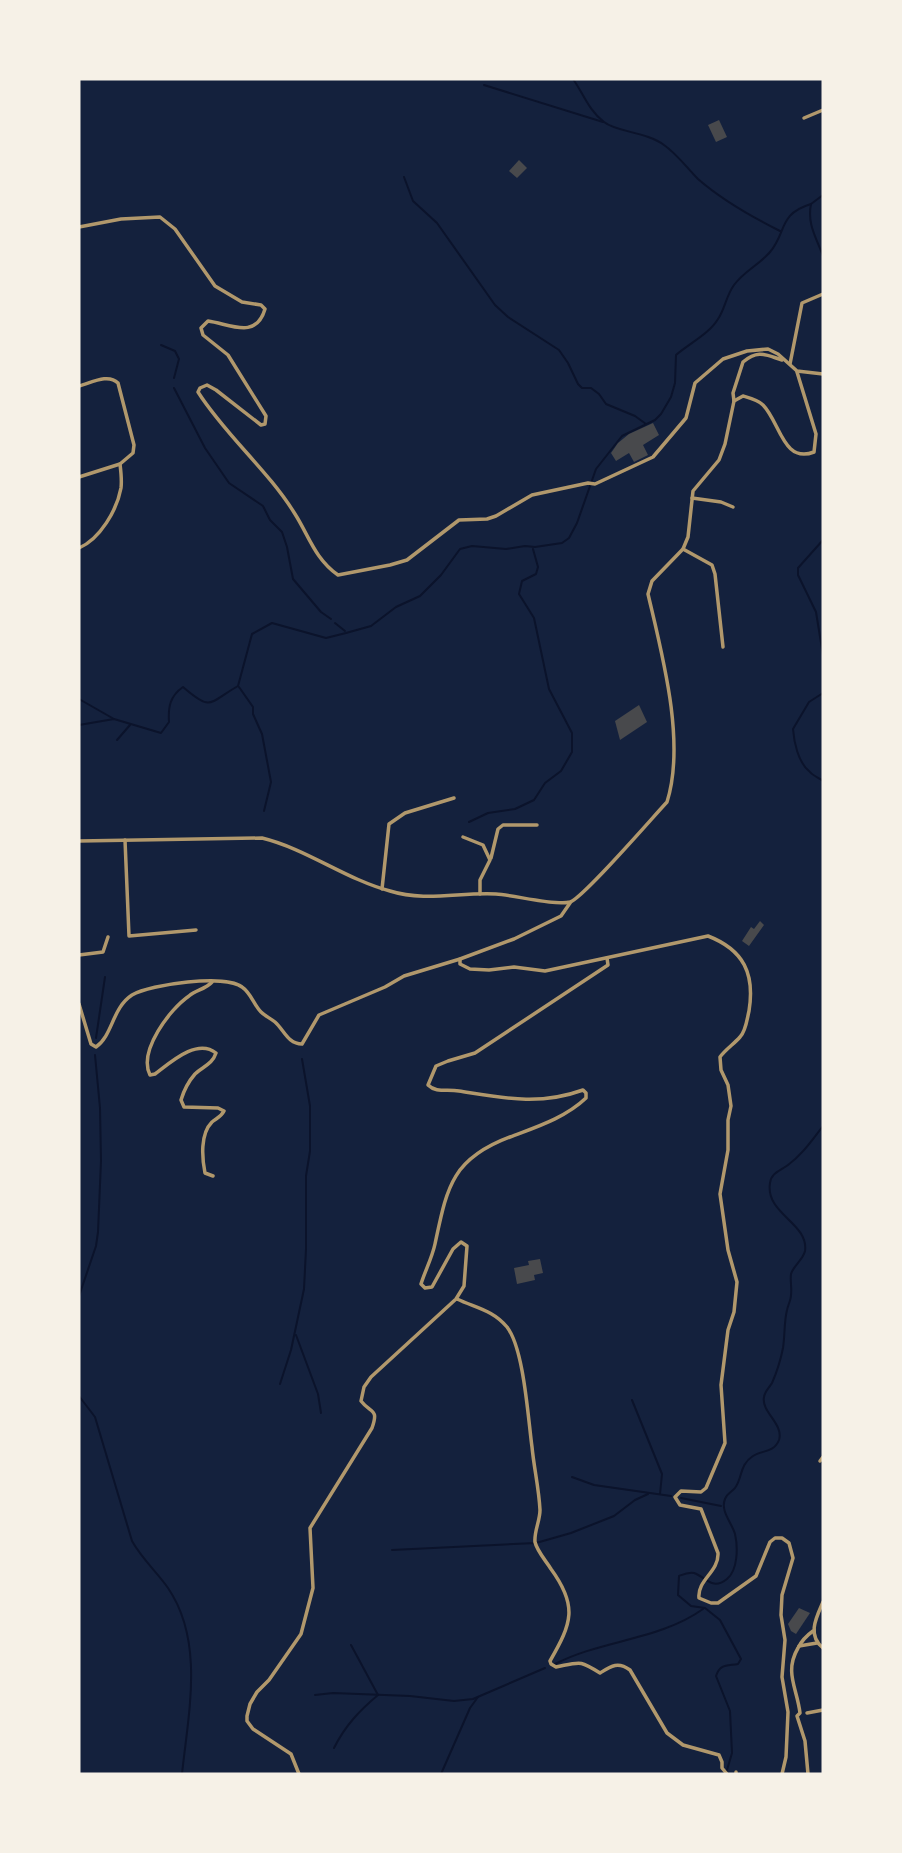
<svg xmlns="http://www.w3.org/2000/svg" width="902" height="1853" font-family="Poppins,sans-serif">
<rect width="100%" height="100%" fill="#14213d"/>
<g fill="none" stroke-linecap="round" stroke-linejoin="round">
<!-- stream -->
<g stroke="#0b132b" stroke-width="2">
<path d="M573 79C583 93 589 111 604 122 616 132 647 132 664 145 677 154 687 168 698 179 722 200 752 217 780 231"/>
<polyline points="484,85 603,122"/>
<polyline points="404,177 413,201 437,223 495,305 508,317 559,350 568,363 578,384 582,388 591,388 599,394 606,404 635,416 646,424"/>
<path d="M823 195 811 204C807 224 816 237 823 256"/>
<polyline points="161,345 175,351 179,359 174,378"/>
<polyline points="174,388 205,448 229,483 263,506 270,520 282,532 287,547 293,579 321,612 331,619"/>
<polyline points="823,540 798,568 798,575 816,612 823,655"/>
<polyline points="335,623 345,631"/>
<polyline points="239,687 253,707 253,714 262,734 271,782 264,811"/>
<path d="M823 693 809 702 793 729C794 742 798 762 809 771 812 775 819 778 823 781"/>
<polyline points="79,699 114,719"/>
<path d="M79 725 114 719 161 733 169 722C168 707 170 696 183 687 212 712 208 703 238 686L252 634 272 623 326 638 346 633 371 626 396 607 420 596 441 575 460 549 472 546 506 549 525 546 535 547 562 543 569 538 577 523 596 469 622 436 655 420 661 414 671 397 675 383 676 355C690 343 709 334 718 319 725 309 726 296 734 285 744 271 759 265 770 252 787 232 778 214 811 204"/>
<polyline points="117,740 130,725"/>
<polyline points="469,822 488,813 515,809 534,800 545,783 561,771 572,752 572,733 549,689 534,618 519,594 522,581 536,574 538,567 533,549"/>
<polyline points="96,1038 105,977"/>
<polyline points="79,1296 96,1246 98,1232 101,1161 100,1108 95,1055"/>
<polyline points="296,1335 318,1394 321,1413"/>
<polyline points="280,1384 291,1350 304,1289 306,1249 306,1176 310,1151 310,1106 302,1059"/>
<path d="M79 1396 95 1417 132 1541C142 1559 157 1572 168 1588 205 1642 188 1715 182 1774"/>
<polyline points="632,1400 662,1474 660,1494"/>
<polyline points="572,1477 594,1485 671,1496"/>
<polyline points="681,1498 721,1506"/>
<polyline points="392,1550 536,1543 571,1533 614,1516 635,1500 648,1494"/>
<path d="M555 1664C601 1640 660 1640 703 1609"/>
<polyline points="315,1695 333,1693 410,1696 454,1701 473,1699 545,1668"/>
<path d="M334 1748C345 1726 359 1711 378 1695L351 1645"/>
<path d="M727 1770 732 1753 730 1711 716 1676C720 1664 726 1666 738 1664L741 1659 720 1620 705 1608 691 1606 678 1595 679 1576C684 1574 688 1572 694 1573 706 1577 712 1591 727 1579 738 1570 738 1547 735 1534 732 1523 720 1511 725 1499 727 1493 732 1492 735 1488 743 1477 739 1465 753 1456 762 1450 774 1453 779 1440 784 1424 761 1412 764 1397 765 1391 769 1388 772 1383 776 1374 781 1358 783 1348 785 1335 784 1322 787 1310 788 1305 791 1300 791 1295 792 1288 790 1281 791 1274 793 1266 803 1260 805 1251 809 1223 765 1214 770 1183 771 1173 780 1171 788 1165 802 1155 812 1140 823 1126"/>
<polyline points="441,1774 470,1708 478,1697"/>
</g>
</g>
<!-- building -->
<g fill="#48494c">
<polygon points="719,120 727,137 716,142 708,125"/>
<polygon points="519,160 527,168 517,178 509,171"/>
<polygon points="653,423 659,435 643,445 648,455 634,462 629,453 616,461 611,453 618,443 629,434"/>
<polygon points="639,705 647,722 620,740 615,721"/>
<polygon points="760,921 764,925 749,946 742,941 751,927 754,929"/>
<polygon points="540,1259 543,1273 534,1275 535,1280 517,1284 514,1268 529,1265 528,1261"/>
<polygon points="799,1608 810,1613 796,1634 791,1631 788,1624"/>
</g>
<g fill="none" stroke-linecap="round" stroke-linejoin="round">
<!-- minor -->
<g stroke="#b1986c" stroke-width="3.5">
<polyline points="804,118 823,110"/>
<path d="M79 227 121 219 160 217 175 229 215 286 242 302 261 305 265 309C256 340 230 324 208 321L201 328 203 335 228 355 266 416 265 424 261 425 216 390 207 385 200 388 198 392C226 436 268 470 295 514 309 536 315 559 338 575L390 565 407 560 459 520 487 519 496 516 532 495 588 483 595 484 653 457 686 418 695 383 723 359 747 351 768 349 778 354 797 371 823 374"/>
<polyline points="790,364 802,303 823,294"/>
<path d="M79 386C91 383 108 373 118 383L134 445 133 453 120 464 79 477"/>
<path d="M734 401 743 396C750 398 758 400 763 405 780 422 783 464 814 452L816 434 797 372"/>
<polyline points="692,498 721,502 733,507"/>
<path d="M79 548C100 539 117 510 121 488 122 480 121 472 120 464"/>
<polyline points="683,549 712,565 715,574 723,647"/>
<polyline points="463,837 483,845 490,860 480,880 480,894"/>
<polyline points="125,840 129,936 196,930"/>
<path d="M79 841 262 838C307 849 345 879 390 891 425 902 460 892 496 894 514 895 555 906 570 902 583 898 652 818 667 802 686 742 662 654 648 594L652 581 683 549 688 537 693 491 719 460 725 444 734 401 733 393 743 362C758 349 766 355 782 360"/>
<polyline points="491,858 498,829 503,825 537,825"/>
<polyline points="382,889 389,824 405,813 454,798"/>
<polyline points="79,955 103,952 108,937"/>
<path d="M460 959V964L470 969 489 970 514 967 545 971 708 936C744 950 755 974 749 1011 747 1019 746 1031 740 1037 734 1044 726 1049 720 1057L721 1070 728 1085 731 1106 728 1120V1150L720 1194 728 1250 737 1282 734 1312 728 1330 721 1385 725 1443 706 1488 701 1492 681 1491 675 1497 680 1505 701 1509 718 1553C719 1572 697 1580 699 1598L711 1603H718L756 1576 770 1542 775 1538H782L789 1543 793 1558 782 1595 781 1615 785 1640 782 1677 788 1712 786 1757 782 1774"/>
<path d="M212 982C206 989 196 990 189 996 170 1009 138 1051 150 1075L155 1074C171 1062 197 1038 216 1053 212 1065 203 1066 195 1074 188 1082 184 1090 181 1100L184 1107 218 1108 224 1111C221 1117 217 1118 212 1122 200 1134 202 1158 205 1173L213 1176"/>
<path d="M79 1004 91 1044 96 1047C113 1035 112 1008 132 995 151 984 225 974 242 987 251 993 254 1005 261 1012 265 1016 270 1018 275 1022 284 1030 288 1044 302 1044L319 1015 385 987 404 976 460 959 514 939 561 916 570 903"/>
<path d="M457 1299C476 1308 493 1310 507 1327 524 1349 528 1418 532 1447 534 1468 539 1489 540 1510 540 1521 534 1531 535 1542 537 1551 546 1561 551 1569 578 1606 572 1623 550 1661L551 1664 556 1667C581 1662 579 1660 600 1673 611 1666 618 1661 630 1670L667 1733 683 1745 719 1755 722 1762V1768L727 1774"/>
<polyline points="820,1461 823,1457"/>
<path d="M823 1602C816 1618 807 1635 823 1648"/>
<polyline points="799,1646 817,1643"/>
<polyline points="807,1713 823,1710"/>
<path d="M299 1774 291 1754 253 1729 247 1721V1716L250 1704 257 1692 269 1680 301 1634 313 1588 310 1528 372 1428C379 1408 371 1414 361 1401L364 1387 371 1377 456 1299 464 1286 467 1246 461 1242 453 1249 432 1287 425 1288 421 1284C425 1271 432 1258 435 1244 447 1188 451 1159 510 1137 536 1127 565 1118 586 1098V1093L583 1090C539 1106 503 1098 459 1091 447 1089 436 1093 428 1085L436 1066 448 1061 475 1053 608 965 607 958"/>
<polyline points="736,1774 736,1772"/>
<path d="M808 1774 805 1741 797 1716 800 1713C797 1688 784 1672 798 1648 802 1640 806 1636 813 1631"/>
</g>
</g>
<!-- border -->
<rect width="902" height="1853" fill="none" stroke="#f6f1e7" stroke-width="161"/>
</svg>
